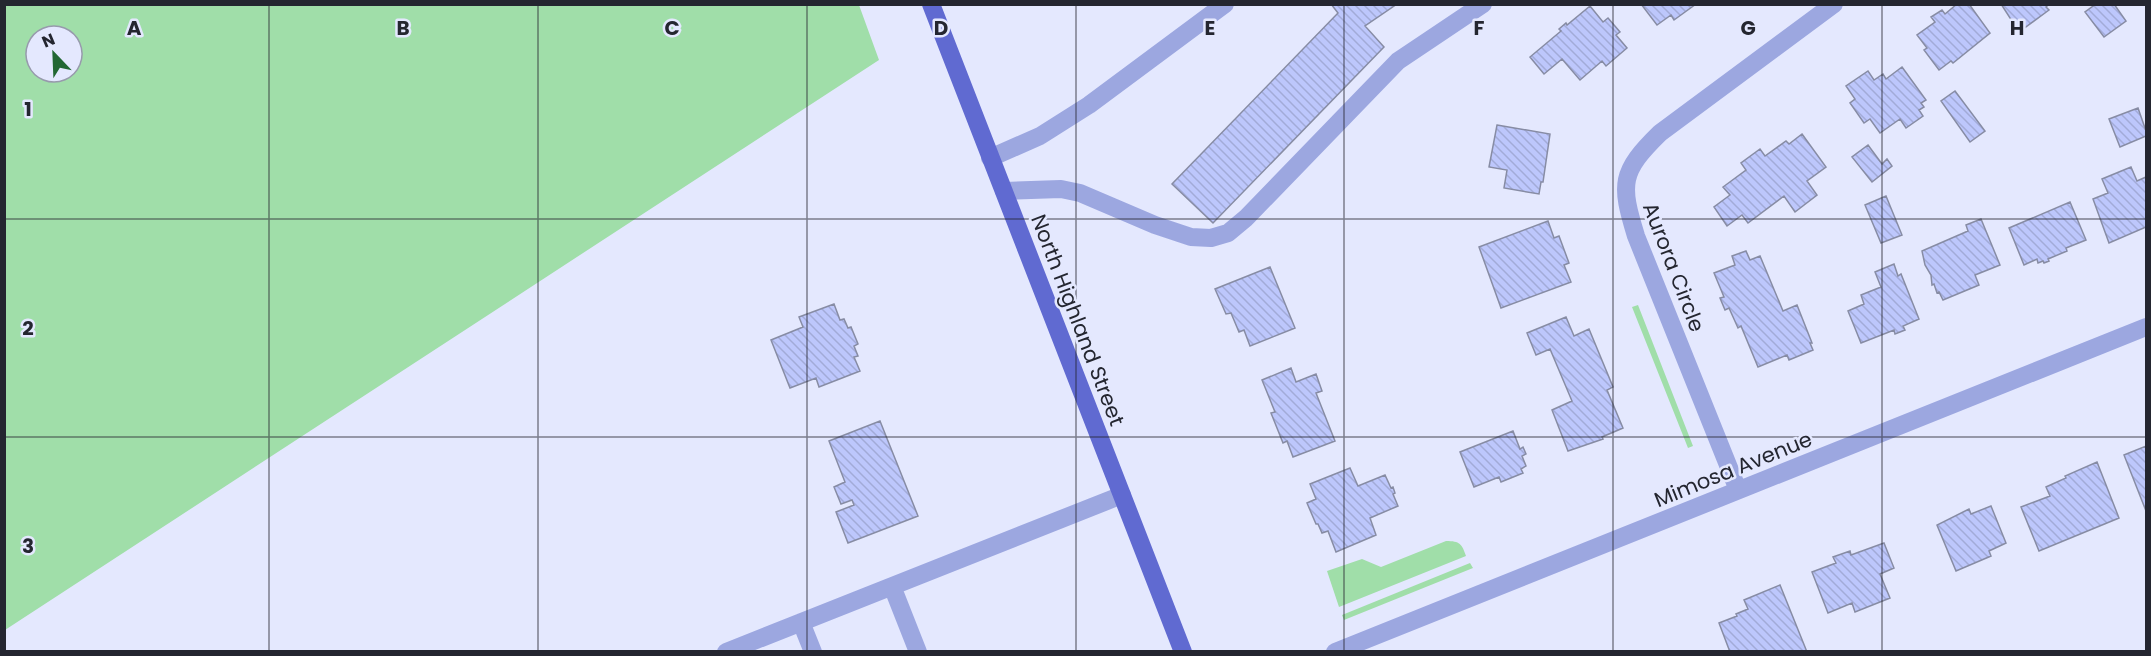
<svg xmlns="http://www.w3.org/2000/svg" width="2151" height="656" viewBox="0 0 2151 656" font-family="Poppins,sans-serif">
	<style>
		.grass { fill: #a0dea9; fill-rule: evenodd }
		.building { fill: url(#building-back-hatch); stroke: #878ca4; stroke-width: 1.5 }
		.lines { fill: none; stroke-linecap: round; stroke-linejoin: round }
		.minor { stroke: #9ca7e0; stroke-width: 18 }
		.major { stroke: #606ad1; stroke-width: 18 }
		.grid { fill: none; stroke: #242630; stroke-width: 1.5; stroke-opacity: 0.55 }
		.labels { text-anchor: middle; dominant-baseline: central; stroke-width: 5; stroke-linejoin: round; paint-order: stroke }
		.street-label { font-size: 21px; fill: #242630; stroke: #e4e8fe }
		.grid-label { font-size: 20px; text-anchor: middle; font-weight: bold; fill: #242630; stroke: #e4e8fe; stroke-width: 5; stroke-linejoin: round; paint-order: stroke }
	</style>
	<defs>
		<pattern id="building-back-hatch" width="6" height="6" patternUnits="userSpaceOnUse" patternTransform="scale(1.5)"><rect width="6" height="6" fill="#bdc7fc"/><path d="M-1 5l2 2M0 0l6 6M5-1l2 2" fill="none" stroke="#a2abd8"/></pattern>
	</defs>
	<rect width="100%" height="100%" fill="#e4e8fe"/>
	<path class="grass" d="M5,4L859,5L879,60L5,630ZM36,36H72V72H36Z
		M1638,305L1693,446L1688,448L1632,307Z
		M1446,541C1460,541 1462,544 1466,556L1339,607L1327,571L1362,559L1381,567Z
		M1470,563L1473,568L1344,620L1342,615Z"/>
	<path class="building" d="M1331,4H1397L1365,26L1384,47L1213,223L1172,184L1338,13Z
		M1641,4H1696L1674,20L1671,15L1657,25Z
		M1957,4H1969L1990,33L1953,63L1951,61L1939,70L1924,50L1927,48L1917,35L1935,22L1931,17L1942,10L1945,14Z
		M2001,4H2049L2046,7L2049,10L2019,32Z
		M2096,4H2114L2126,21L2104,37L2085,12Z
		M1590,6L1603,22L1608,18L1620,32L1616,35L1627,48L1606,66L1602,61L1580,80L1562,59L1544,74L1530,57L1561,31L1559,29L1566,23L1567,25Z
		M1902,67L1926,100L1921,103L1924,107L1919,110L1923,116L1906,128L1900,119L1880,133L1870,119L1864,123L1850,103L1855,99L1846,86L1868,71L1874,80L1883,74L1886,79Z
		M1955,91L1985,131L1970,142L1941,101Z
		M2138,108L2146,131V136L2120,147L2109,119Z
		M1497,125L1550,134L1543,182H1541L1539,194L1504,188L1507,170L1489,167Z
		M1802,134L1826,167L1807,181L1817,195L1795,212L1784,196L1748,223L1742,215L1727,226L1714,207L1730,195L1723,187L1746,170L1741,163L1760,149L1765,156L1786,141L1789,144Z
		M1868,145L1882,164L1887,159L1892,166L1872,182L1852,157Z
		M2131,167L2137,181L2146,177V227L2109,243L2093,199L2108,193L2102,179Z
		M1886,196L1902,235L1881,243L1865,205Z
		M2070,202L2086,240L2066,248L2067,251L2048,259L2049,261L2044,263L2043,261L2038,263L2037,259L2024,265L2009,228Z
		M1981,219L2000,265L1975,275L1979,285L1943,300L1939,292L1937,293L1934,284L1932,285L1931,275L1925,265L1922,251L1968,231L1966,225Z
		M1548,221L1554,238L1559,236L1569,263L1564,265L1571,282L1501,308L1479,247Z
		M1746,251L1750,260L1760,256L1783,311L1797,305L1812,343H1810L1813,350L1789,360L1787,355L1758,367L1741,326L1738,328L1729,308L1725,310L1720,298L1724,297L1714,273L1735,265L1732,256Z
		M1894,264L1898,276L1901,274L1919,319L1903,326L1905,330L1895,334L1894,330L1861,343L1848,311L1864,304L1861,295L1881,287L1875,272Z
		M1270,267L1295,328L1250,346L1244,330L1239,332L1231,313L1226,314L1215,289Z
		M834,304L840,320L844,319L848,328L851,327L858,344L854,346L858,356L854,357L860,371L819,387L816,378L790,388L771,340L803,327L799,317Z
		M1566,317L1574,336L1589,329L1613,387L1607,390L1623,428L1602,437L1603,439L1568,451L1552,410L1572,401L1550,349L1536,355L1527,333Z
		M1291,368L1296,382L1316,374L1322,391L1316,393L1335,441L1293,457L1287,441L1283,443L1271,413L1275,412L1262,380Z
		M880,421L918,516L848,543L836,512L854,505L852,500L841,504L834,487L845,482L829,441Z
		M1513,431L1520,449L1523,447L1526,454L1522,456L1526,466L1521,469L1523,473L1501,482L1499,477L1474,487L1460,452Z
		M2146,446V511L2124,455Z
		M2097,462L2119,518L2039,551L2021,507L2050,496L2046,487L2066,478L2065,476Z
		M1350,468L1358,486L1385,475L1391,488L1393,487L1395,493L1393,494L1398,506L1370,518L1376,535L1336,552L1328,531L1322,533L1318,524H1316L1307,503L1316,499L1310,484Z
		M1991,506L2006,543L1989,551L1991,556L1956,571L1937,525L1969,509L1971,514Z
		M1884,543L1894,568L1880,574L1890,598L1855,612L1852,603L1828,613L1812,572L1836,563L1833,557L1850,551L1851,555Z
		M1780,585L1807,652H1730L1719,623L1737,616L1736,614L1748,609L1744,600Z"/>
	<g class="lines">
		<path class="minor" d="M990,158L1040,136L1089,105L1225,4
			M1004,191L1061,189L1080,193L1155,225L1191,237L1211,238L1228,233L1246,218L1398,61L1483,4
			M1738,490L1636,236C1620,184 1620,172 1660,133L1834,4
			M892,586L918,652
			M801,622L813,652
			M726,652L1122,495
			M1335,652L2146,327"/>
		<path class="major" d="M931,4L1183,652"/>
	</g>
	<path class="grid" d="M269,4V652M538,4V652M807,4V652M1076,4V652M1344,4V652M1613,4V652M1882,4V652M4,219H2146M4,437H2146"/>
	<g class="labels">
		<g class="street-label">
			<text transform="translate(1674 267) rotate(69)">Aurora Circle</text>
			<text transform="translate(1078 320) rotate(69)">North Highland Street</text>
			<text transform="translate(1733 469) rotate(-22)">Mimosa Avenue</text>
		</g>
	</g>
	<g class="grid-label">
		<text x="134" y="35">A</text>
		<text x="403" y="35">B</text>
		<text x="672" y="35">C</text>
		<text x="941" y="35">D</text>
		<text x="1210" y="35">E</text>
		<text x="1479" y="35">F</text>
		<text x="1748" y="35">G</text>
		<text x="2017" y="35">H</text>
		<text x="28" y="116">1</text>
		<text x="28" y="335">2</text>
		<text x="28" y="553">3</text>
	</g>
	<rect width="2151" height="656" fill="none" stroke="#242630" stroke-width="12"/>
	<g transform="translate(54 54) rotate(337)"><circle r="28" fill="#e4e8fe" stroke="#979aac" stroke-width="1.5"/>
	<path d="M0-4.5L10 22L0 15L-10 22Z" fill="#226733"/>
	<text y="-9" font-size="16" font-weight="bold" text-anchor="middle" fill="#242630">N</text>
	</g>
</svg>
